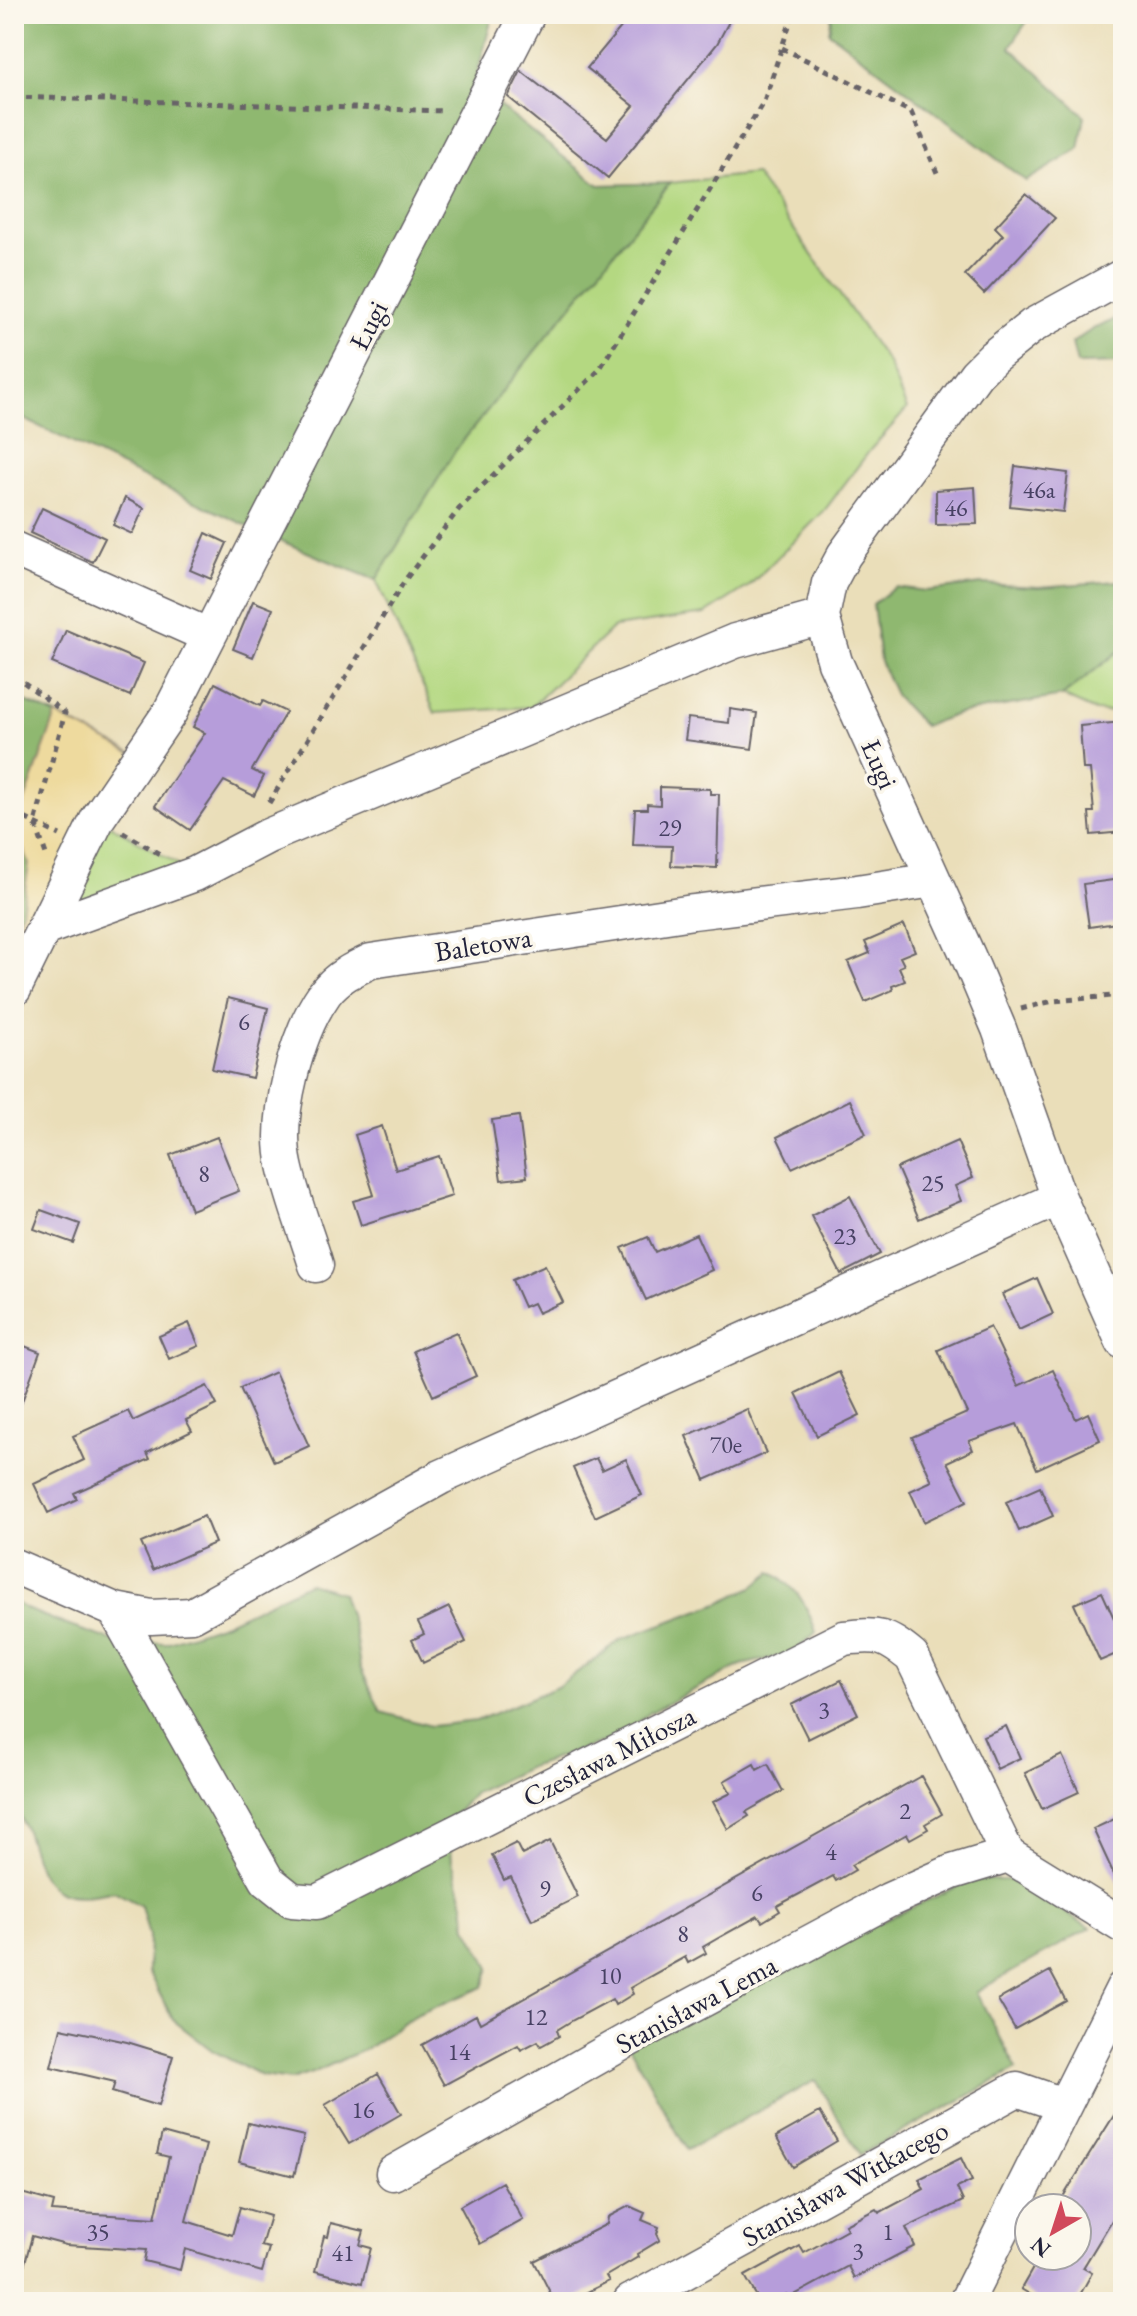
<svg xmlns="http://www.w3.org/2000/svg" width="1137" height="2316" viewBox="0 0 1137 2316" font-family="'EB Garamond',serif">
	<style>
		.green { fill: #b4d881; stroke: #6b7d5e; stroke-width: 2 }
		.forest { fill: #8fb86f; stroke: #586d55; stroke-width: 2 }
		.sand { fill: #eeda9e; stroke: #887e6c; stroke-width: 2 }
		.building { fill: #b69dda }
		.lines { fill: none; stroke-linecap: round; stroke-linejoin: round }
		.minor-casing { stroke: #686467; stroke-width: 37 }
		.path { stroke: #686467; stroke-width: 5; stroke-dasharray: 6 6; stroke-linecap: butt }
		.minor { stroke: #fff; stroke-width: 34 }
		.labels { text-anchor: middle; dominant-baseline: central; stroke-width: 7; stroke-linejoin: round; paint-order: stroke }
		.number-label { font-size: 24px; fill: #474163 }
		.street-label { font-size: 28px; fill: #22223b; stroke: #fbf7ec }
	</style>
	<rect width="100%" height="100%" fill="#fbf7ec"/>
	<filter id="ink" filterUnits="userSpaceOnUse"><feTurbulence type="fractalNoise" baseFrequency=".0125" numOctaves="2"/><feDisplacementMap in="SourceGraphic" scale="16" xChannelSelector="R" yChannelSelector="G"/><feConvolveMatrix kernelMatrix="1 2 1 2 8 2 1 2 1" color-interpolation-filters="sRGB"/></filter>
	<filter id="wash" filterUnits="userSpaceOnUse"><feTurbulence type="fractalNoise" baseFrequency=".006" numOctaves="4" result="noise"/><feDisplacementMap in="SourceGraphic" scale="32" xChannelSelector="R" yChannelSelector="G"/><feGaussianBlur stdDeviation="1.8" result="paint"/><feColorMatrix in="noise" values="0 0 0 0 0 0 0 0 0 0 0 0 0 0 0 0 0 1.4 0 .05"/><feComposite in="paint" operator="in"/></filter>
	<g filter="url(#wash)">
		<rect width="100%" height="100%" fill="#eadeb9"/>
		<path class="green" d="M755,174L888,363L907,409L871,449L824,511L749,586L705,614L614,627L531,707L435,713L376,580L457,448L670,183Z
			M1123,648V712L1095,711L1062,696Z
			M98,818L195,874L43,929Z"/>
		<path class="forest" d="M14,14H493L474,86L599,185L670,183L457,448L376,580C252,532 134,473 14,414Z
			M832,14H1032L1010,47L1085,116L1079,149L1026,181L829,32Z
			M1123,316V363L1077,364L1072,343L1093,329Z
			M1117,581L1123,582V648L1062,696L957,714L924,726L896,697L880,661L873,604L895,587L927,591L982,584L1039,587Z
			M14,697L56,715L15,827L29,864L22,912L14,928Z
			M771,1572C798,1588 806,1603 816,1632L794,1653L741,1665L651,1712L618,1737L527,1768L474,1793L449,1821L452,1861L464,1903L467,1927L490,1968L483,1987L418,2014L367,2048L315,2072L291,2080L262,2076L213,2051L173,2020L148,1971L149,1936L141,1906L114,1891C26,1913 45,1858 14,1804V1601L26,1609L72,1627L115,1641L166,1643L225,1623L309,1583L342,1593L355,1634L360,1667L381,1712L431,1726L476,1721L557,1687L622,1639L719,1603L753,1587Z
			M971,1880H1013L1090,1928L976,1992L1017,2069L860,2155L816,2080L687,2150L626,2041Z"/>
		<path class="sand" d="M56,715L139,757L14,989V928L22,912L29,864L15,828Z"/>
		<g id="blocks">
			<path class="building" d="M632,14H733L717,44L608,178L508,97L521,71L607,138L634,106L587,68Z
				M1026,194L1055,218L984,294L965,275L1003,235L995,227Z
				M1015,466L1068,473L1063,512L1010,506Z
				M975,487L977,524L936,525V490Z
				M125,498L144,508L132,534L113,525Z
				M42,508L105,538L93,562L30,533Z
				M206,533L227,543L211,579L190,570Z
				M253,601L273,609L253,657L233,649Z
				M66,630L144,663L130,696L52,663Z
				M215,683L260,706L263,701L286,712L252,770L264,776L254,796L224,781L190,830L155,806L205,733L193,727Z
				M730,709L757,713L752,749L685,740L688,718L729,723Z
				M1123,722V832L1091,835L1089,812H1094L1090,769H1083L1080,726Z
				M660,787L710,789V794H719L717,868L671,866L672,846L633,845L635,809H647V804L660,805Z
				M1121,879L1123,922L1089,927L1083,884Z
				M904,925L915,951L900,957L904,965L899,967L905,981L892,986L893,990L865,1002L848,962L870,953L865,942Z
				M228,998L268,1008L252,1078L212,1069Z
				M850,1100L866,1134L792,1168L777,1137Z
				M519,1116L527,1177L501,1180L492,1120Z
				M382,1126L396,1170L439,1156L452,1196L361,1225L353,1201L374,1195L355,1135Z
				M217,1137L239,1191L191,1210L170,1155Z
				M957,1141L973,1178L955,1186L961,1201L919,1219L897,1168Z
				M850,1196L880,1254L841,1274L811,1216Z
				M41,1210L80,1224L73,1243L34,1229Z
				M696,1234L712,1270L646,1300L622,1248L648,1237L655,1252Z
				M545,1265L563,1302L538,1313L533,1303L524,1307L512,1280Z
				M1037,1278L1053,1314L1019,1330L1002,1294Z
				M189,1323L199,1346L169,1359L159,1336Z
				M990,1327L1018,1386L1053,1370L1076,1419L1088,1413L1100,1440L1037,1469L1017,1424L969,1441L973,1450L947,1462L967,1501L924,1522L910,1491L932,1481L912,1437L967,1413L938,1350Z
				M456,1332L476,1376L433,1396L413,1351Z
				M14,1342L40,1352L17,1415H14Z
				M275,1372L309,1446L274,1462L240,1388Z
				M839,1372L860,1415L817,1436L796,1393Z
				M207,1386L217,1405L186,1420L192,1431L147,1453L150,1459L74,1493L77,1499L48,1513L34,1484L84,1460L73,1436L128,1411L133,1421Z
				M747,1409L766,1453L705,1480L686,1436Z
				M596,1458L602,1470L626,1459L642,1495L595,1517L573,1468Z
				M1040,1487L1053,1516L1019,1531L1006,1502Z
				M204,1516L215,1543L153,1570L141,1543Z
				M1102,1592L1123,1638V1651L1100,1661L1074,1604Z
				M449,1607L466,1642L423,1663L412,1640L424,1634L418,1622Z
				M841,1680L858,1714L808,1739L791,1705Z
				M1006,1726L1020,1758L997,1769L983,1736Z
				M1062,1755L1079,1792L1042,1809L1025,1773Z
				M754,1764L757,1770L768,1764L783,1791L746,1812L749,1816L728,1829L713,1802L731,1793L724,1781Z
				M921,1776L942,1814L925,1824L928,1829L910,1839L907,1834L851,1865L855,1870L836,1881L833,1876L777,1906L780,1911L762,1922L758,1916L720,1937L703,1947L706,1953L688,1963L685,1957L647,1978L630,1988L633,1994L615,2005L612,1999L573,2020L557,2030L559,2036L541,2046L538,2041L521,2050L518,2045L444,2085L422,2045L476,2015L480,2023Z
				M1123,1815V1894L1093,1829Z
				M550,1841L578,1897L532,1920L511,1877L504,1880L492,1855L516,1843L522,1855Z
				M1050,1971L1066,2001L1015,2029L998,2000Z
				M61,2028L127,2042L173,2056L158,2106L112,2092L115,2082L51,2067Z
				M378,2074L401,2114L349,2144L325,2105Z
				M1123,2101V2202L1083,2268L1092,2273L1076,2302H1043L1021,2289L1040,2256H1077V2208H1056Z
				M820,2112L837,2141L793,2167L776,2137Z
				M248,2123L304,2136L294,2176L239,2162Z
				M162,2133L206,2145L186,2221L232,2235L240,2207L270,2216L261,2246L269,2248L262,2272L185,2249L180,2270L144,2261L146,2250L66,2245L32,2236L21,2278L14,2277V2191L54,2202L52,2211L155,2218L169,2157L157,2154Z
				M961,2158L972,2181L957,2188L963,2201L906,2228L915,2246L854,2278L848,2266L789,2298L787,2295L773,2302H760L745,2276L800,2246L804,2253L847,2229L845,2225L876,2209L879,2213L924,2189L919,2179Z
				M502,2182L523,2220L480,2244L460,2206Z
				M629,2206L645,2213L642,2220L659,2227L657,2234L660,2240L637,2254L638,2257L606,2276L609,2281L568,2302H555L534,2261L607,2224L608,2217Z
				M331,2223L364,2231L360,2245L371,2248L362,2283L315,2271L324,2236L328,2237Z"/>
		</g>
	</g>
	<g filter="url(#ink)">
		<use href="#blocks" fill-opacity="0" stroke="#686467" stroke-width="2"/>
		<g class="lines">
			<defs>
				<path id="minor" d="M1123,276L1032,326L993,357L976,374L844,555L829,583L822,617L835,662L969,958L999,1029L1059,1198L1123,1342
					M14,549L209,636
					M43,929L195,874L268,836L735,641L822,617
					M14,989L98,818L170,712L528,14
					M316,1265C306,1232 292,1198 285,1165C274,1117 297,1032 325,993C337,977 354,969 371,961L693,912L857,892L933,880
					M14,1566L115,1610L151,1617L192,1615L441,1477L1059,1198
					M115,1610L267,1880L292,1900L317,1902L844,1638C879,1634 885,1635 912,1657L1008,1855L1123,1926
					M393,2173L626,2041L889,1900L952,1872L1008,1855
					M630,2302L1017,2089L1063,2105
					M966,2302L1123,1988"/>
			</defs>
			<use href="#minor" class="minor-casing"/>
			<path class="path" d="M782,48L911,112L938,175
				M14,97L445,111
				M14,675L65,713L35,823L47,857
				M269,803L405,580L459,509L599,370L764,101L793,14
				M14,813L60,835
				M123,832L163,856
				M1021,1009L1053,1001L1123,995"/>
			<use href="#minor" class="minor"/>
		</g>
	</g>
	<g class="labels">
		<g class="number-label">
			<text x="1039" y="489">46a</text>
			<text x="956" y="507">46</text>
			<text x="670" y="827">29</text>
			<text x="244" y="1021">6</text>
			<text x="204" y="1173">8</text>
			<text x="933" y="1182">25</text>
			<text x="845" y="1235">23</text>
			<text x="726" y="1444">70e</text>
			<text x="824" y="1709">3</text>
			<text x="905" y="1810">2</text>
			<text x="831" y="1851">4</text>
			<text x="545" y="1888">9</text>
			<text x="757" y="1892">6</text>
			<text x="683" y="1933">8</text>
			<text x="610" y="1975">10</text>
			<text x="536" y="2016">12</text>
			<text x="459" y="2051">14</text>
			<text x="363" y="2109">16</text>
			<text x="98" y="2231">35</text>
			<text x="888" y="2231">1</text>
			<text x="858" y="2250">3</text>
			<text x="343" y="2252">41</text>
		</g>
		<g class="street-label">
			<text transform="translate(368 325) rotate(-63)">Ługi</text>
			<text transform="translate(880 764) rotate(66)">Ługi</text>
			<text transform="translate(483 944) rotate(-9)">Baletowa</text>
			<text transform="translate(609 1756) rotate(-27)">Czesława Miłosza</text>
			<text transform="translate(696 2004) rotate(-28)">Stanisława Lema</text>
			<text transform="translate(845 2183) rotate(-29)">Stanisława Witkacego</text>
		</g>
	</g>
	<rect width="1137" height="2316" fill="none" stroke="#fbf7ec" stroke-width="48"/>
	<g transform="translate(1053 2232) rotate(219)"><circle r="38" fill="#fbf7ec" stroke="#a4a2a5" stroke-width="2"/>
	<path d="M0-6L14 30L0 20L-14 30Z" fill="#d1495b"/>
	<text y="-12" font-size="22" font-weight="bold" text-anchor="middle" fill="#22223b">N</text>
	</g>
</svg>
